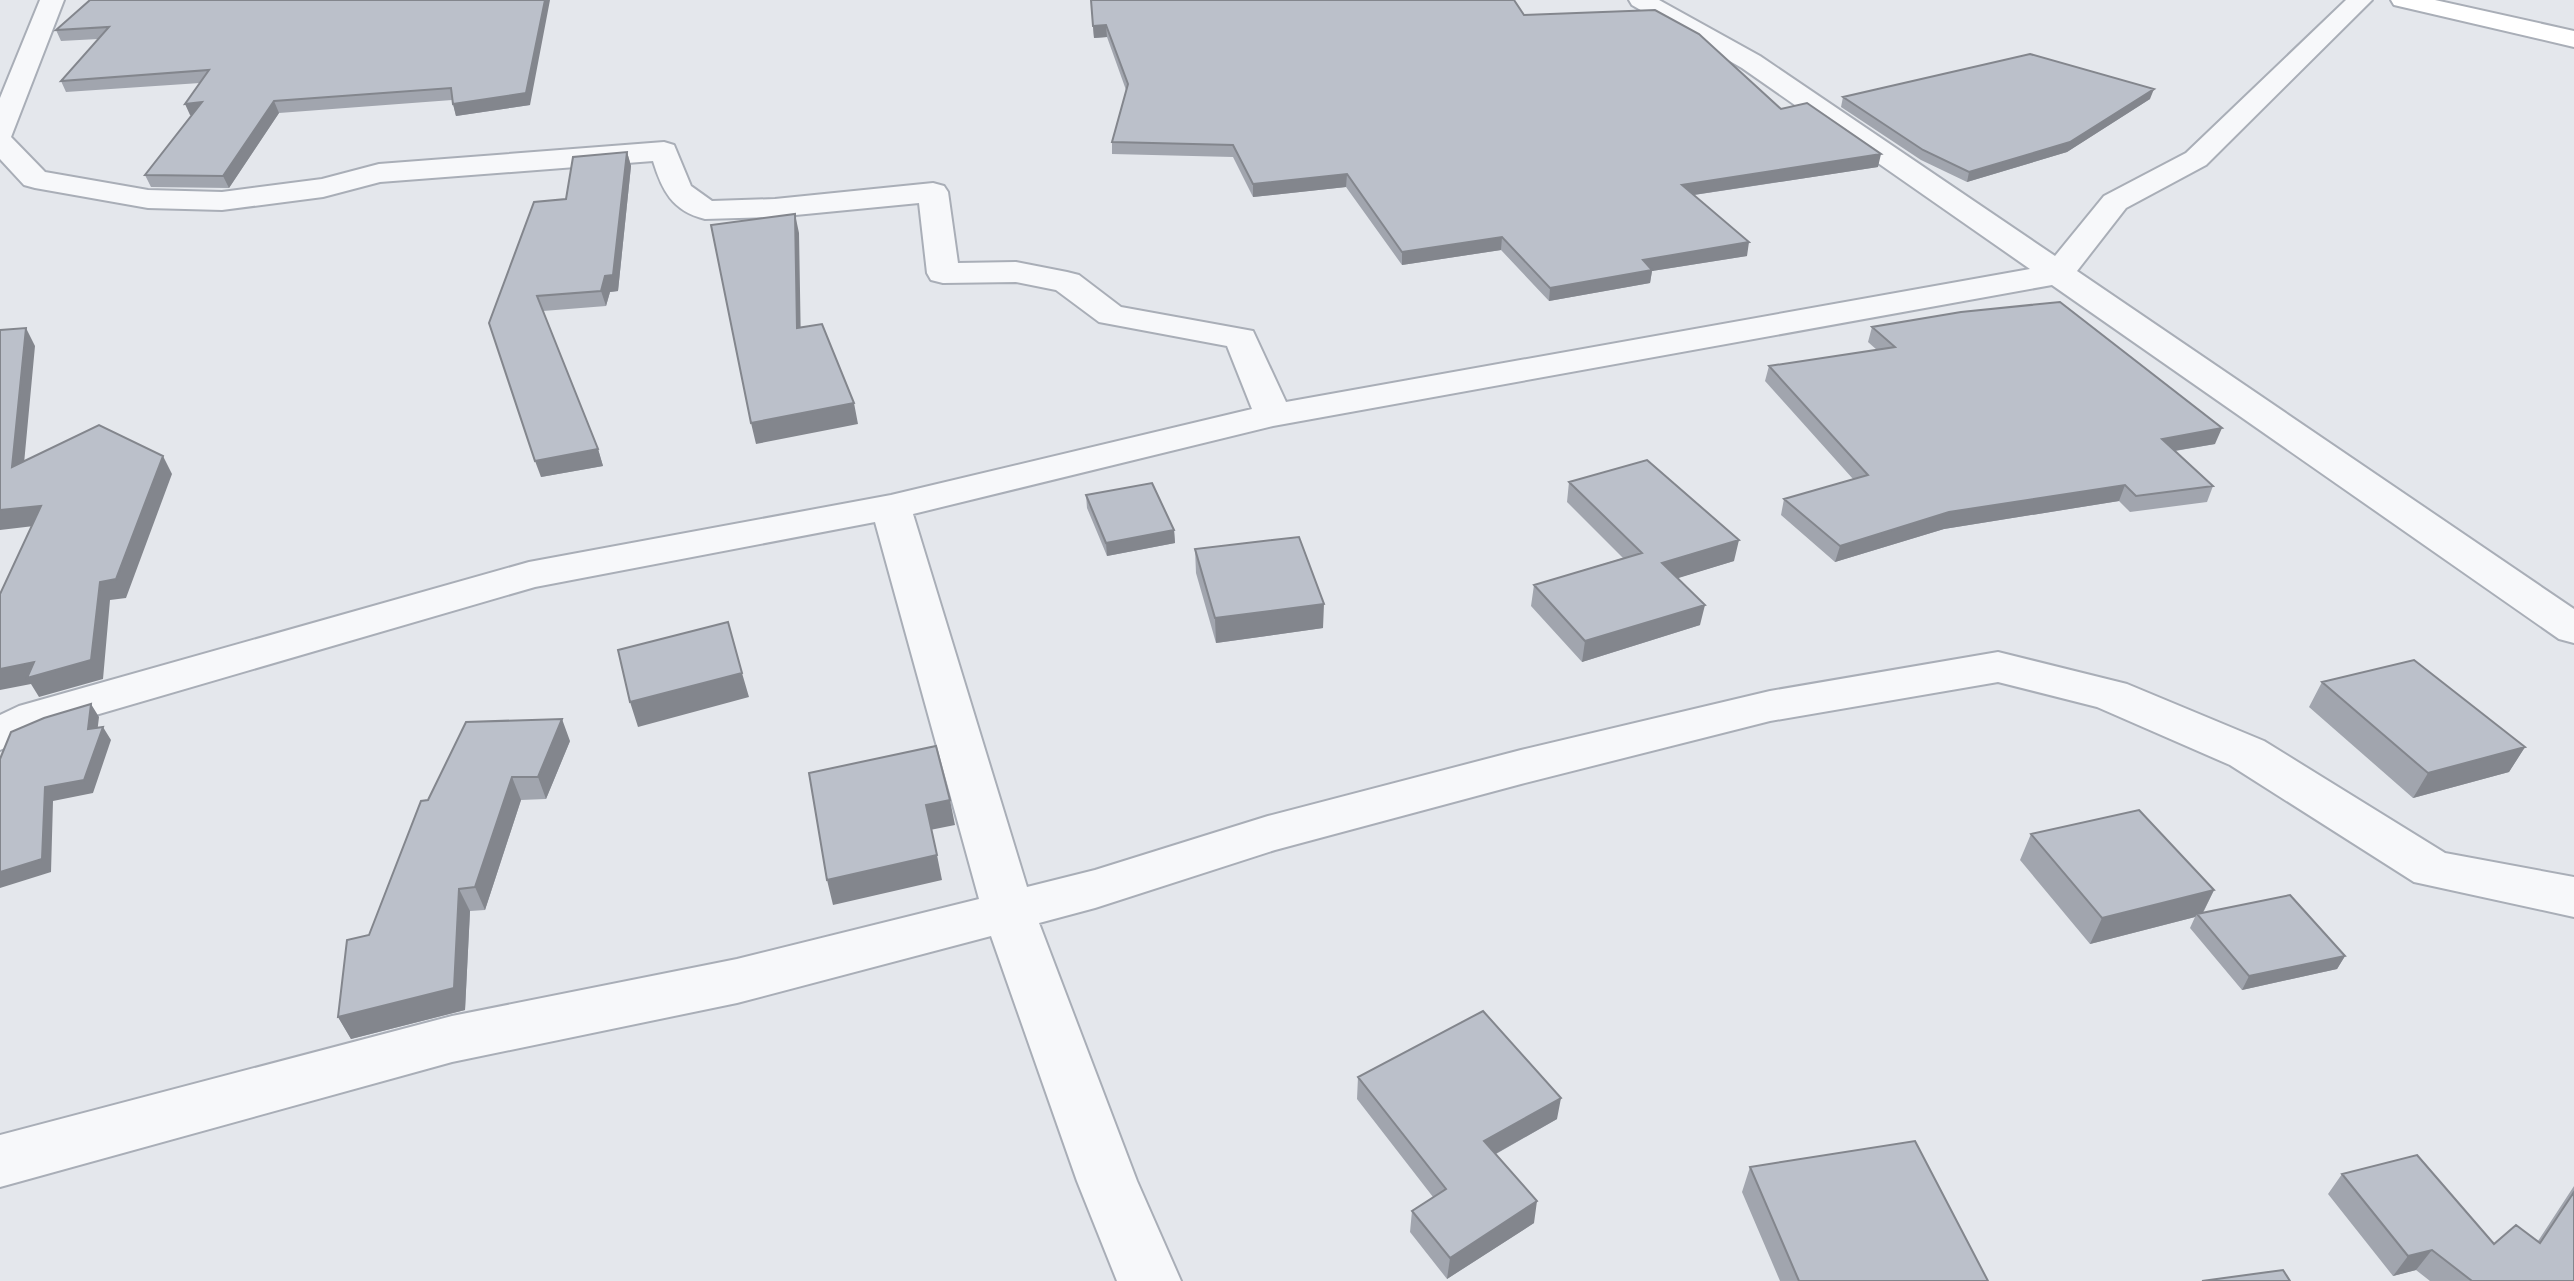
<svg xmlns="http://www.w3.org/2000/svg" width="2574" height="1281" viewBox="0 0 2574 1281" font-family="'Fira Sans',sans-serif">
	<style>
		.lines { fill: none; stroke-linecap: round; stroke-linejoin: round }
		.street-casing { stroke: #a9aeb7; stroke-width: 4 }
		.secondary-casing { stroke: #a9aeb7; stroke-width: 4 }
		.street { fill: #f7f8fa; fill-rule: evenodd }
		.secondary { fill: #fff; fill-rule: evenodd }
		.wall { fill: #a1a5ae }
		.shaded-wall { fill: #83868d }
		.building { fill: #bbc0ca; stroke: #83868d; stroke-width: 2 }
	</style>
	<rect width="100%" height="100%" fill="#e4e7ec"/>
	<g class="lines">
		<defs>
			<path id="street" d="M40,0H64L11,137L45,172L148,190L222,192L322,179L379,164L664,142L674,145L691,186L712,201L775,199L933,183L944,186L948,192L958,263L1016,262L1067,272L1079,275L1121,307L1253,331L1286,402L2030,269L1742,68L1632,5L1629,0H1659L1760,56L2055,256L2104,196L2186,153L2346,0H2372L2206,165L2126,208L2077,271L2574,609V643L2559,639L2052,285L1273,426L913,514L1027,887L1095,870L1268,816L1521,750L1770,691L1998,652L2127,684L2264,741L2445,853L2574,877V917L2414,882L2230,765L2097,707L1998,682L1770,721L1521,784L1275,850L1095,908L1039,923L1137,1181L1181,1281H1117L1077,1181L991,936L737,1003L452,1062L0,1187V1135L452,1016L737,959L979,899L875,522L535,587L51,728L0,750V715L19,706L529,562L891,495L1252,409L1227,346L1099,322L1056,290L1016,282L943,283L931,280L927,273L919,203L775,217L705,219C672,211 662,190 653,161L380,182L323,197L222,210L148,208L35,188L24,185L0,159V98Z"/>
			<path id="secondary" d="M2391,0H2435L2574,31V47L2394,5Z"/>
		</defs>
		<use href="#street" class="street-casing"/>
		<use href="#secondary" class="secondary-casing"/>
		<use href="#street" class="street"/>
		<use href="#secondary" class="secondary"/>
	</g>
	<path class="wall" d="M90,0L530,105L456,116L452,100L279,113L229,188L151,187L145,175L192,115H190L200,83L66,92L61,81L98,39L61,41L56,30Z
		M1091,0L1524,15L1781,109L1878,167L1694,195L1747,256L1652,271L1650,283L1549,301L1501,250L1402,265L1346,187L1253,197L1233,157L1112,154V142L1126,90L1107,37L1094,38Z
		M1843,97L2150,99L2067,152L1967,182L1921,160L1841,107Z
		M627,152L631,166L618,291L610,292L606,306L543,311L598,449L603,466L541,477L534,202L566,199Z
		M1872,327L2215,444L2175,451L2213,486L2207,502L2130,512L2119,501L1944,529L1835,562L1781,515L1784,499L1853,479L1765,381L1769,366L1877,350L1868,342Z
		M1569,482L1734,561L1677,578L1700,625L1582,662L1531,606L1534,585L1623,558L1567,502Z
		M1086,495L1174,530L1175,543L1107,556L1087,508Z
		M1195,549L1323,628L1216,643L1196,573Z
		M2322,682L2525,747L2509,772L2413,798L2309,707Z
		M570,741L546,799L521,800L485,910L470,911L465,1010L351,1039L338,1017L369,935L428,800Z
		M2031,834L2214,890L2203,913L2345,956L2337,969L2242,990L2190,928L2195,917L2090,944L2020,860Z
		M1358,1077L1557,1119L1496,1154L1534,1223L1447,1279L1410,1232L1412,1211L1433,1197L1357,1099Z
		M1750,1167L1988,1281H1780L1742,1192Z
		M2342,1174L2494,1244L2538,1241L2574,1186V1281H2430L2416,1270L2393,1276L2328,1194Z"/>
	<path class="shaded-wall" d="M545,0H550L530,105L456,116L453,104Z
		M1106,25L1107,37L1094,38L1093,26Z
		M2154,89L2150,99L2067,152L1967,182L1969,172Z
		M274,101L279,113L229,188L223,176Z
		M202,102L207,114L190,115L185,104Z
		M627,152L631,166L618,291L610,292L606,306L601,291Z
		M1881,154L1878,167L1680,197L1682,185Z
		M1347,174L1346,187L1253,197V184Z
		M795,214L799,233L801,348L797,328Z
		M1502,237L1501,250L1402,265V252Z
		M1749,242L1747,256L1652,271L1650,283L1549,301L1550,288L1643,260Z
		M26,328L35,346L22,485L12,467Z
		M854,403L858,424L756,444L751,423Z
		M2222,428L2215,444L2155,454L2162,439Z
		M598,449L603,466L541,477L535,461Z
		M163,456L172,474L126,598L110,600L103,679L39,697L31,684L0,690V669L34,662L100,582Z
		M2125,485L2119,501L1944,529L1835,562L1840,546L1949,512Z
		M41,506L51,524L0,530V510Z
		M1174,530L1175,543L1107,556L1106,543Z
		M1739,540L1734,561L1659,584L1662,563Z
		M1324,604L1323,628L1216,643L1215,618Z
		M1705,605L1700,625L1582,662L1585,641Z
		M742,673L749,697L638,727L630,702Z
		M91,704L99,717L96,742L88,729Z
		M562,719L570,741L546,799L538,777Z
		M103,727L111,740L93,793L53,801L51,872L0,888V872L45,787Z
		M2525,747L2509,772L2413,798L2428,773Z
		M512,777L521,800L485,910L475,887Z
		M950,800L955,825L930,830L926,805Z
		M937,855L942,880L833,905L827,880Z
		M459,889L470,911L465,1010L351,1039L338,1017Z
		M2214,890L2201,916L2197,914L2195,917L2090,944L2102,918Z
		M2345,956L2337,969L2242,990L2249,976Z
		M1561,1098L1557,1119L1481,1162L1484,1141Z
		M1537,1201L1534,1223L1447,1279L1450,1258Z
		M2432,1250L2416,1270L2393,1276L2408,1256Z"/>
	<path class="building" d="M90,0H545L526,93L453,104L451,88L274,101L223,176L145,175L202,102L185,104L209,70L61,81L109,27L56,30Z
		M1091,0H1514L1524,15L1655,10L1699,34L1781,109L1807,103L1881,154L1682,185L1749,242L1643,260L1652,270L1550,288L1502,237L1402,252L1347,174L1253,184L1233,145L1112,142L1128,84L1106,25L1093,26Z
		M2030,54L2154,89L2070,142L1969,172L1923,150L1843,97Z
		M627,152L613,275L605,276L601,291L537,296L598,449L535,461L489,323L534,202L566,199L573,157Z
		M795,214L797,328L822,324L854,403L751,423L711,225Z
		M2060,302L2222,428L2162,439L2213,486L2136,496L2125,485L1949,512L1840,546L1784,499L1868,475L1769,366L1895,347L1872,327L1961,312Z
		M26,328L12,467L99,425L163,456L116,579L100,582L91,660L27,678L34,662L0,669V594L41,506L0,510V330Z
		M1647,460L1739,540L1662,563L1705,605L1585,641L1534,585L1642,553L1569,482Z
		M1152,483L1174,530L1106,543L1086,495Z
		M1299,537L1324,604L1215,618L1195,549Z
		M728,622L742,673L630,702L618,650Z
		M2414,660L2525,747L2428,773L2322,682Z
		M91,704L88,729L103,727L84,780L45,787L42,859L0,872V759L11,732L44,718Z
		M562,719L538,777H512L475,887L459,889L454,988L338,1017L347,940L369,935L421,801L428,800L466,722Z
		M936,746L950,800L926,805L937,855L827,880L809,773Z
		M2139,810L2214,890L2102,918L2031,834Z
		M2290,895L2345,956L2249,976L2197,914Z
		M1483,1011L1561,1098L1484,1141L1537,1201L1450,1258L1412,1211L1446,1189L1358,1077Z
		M1915,1141L1988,1281H1799L1750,1167Z
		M2417,1155L2494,1244L2516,1225L2540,1243L2574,1192V1281H2472L2432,1250L2408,1256L2342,1174Z
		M2283,1270L2290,1281H2202Z"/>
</svg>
